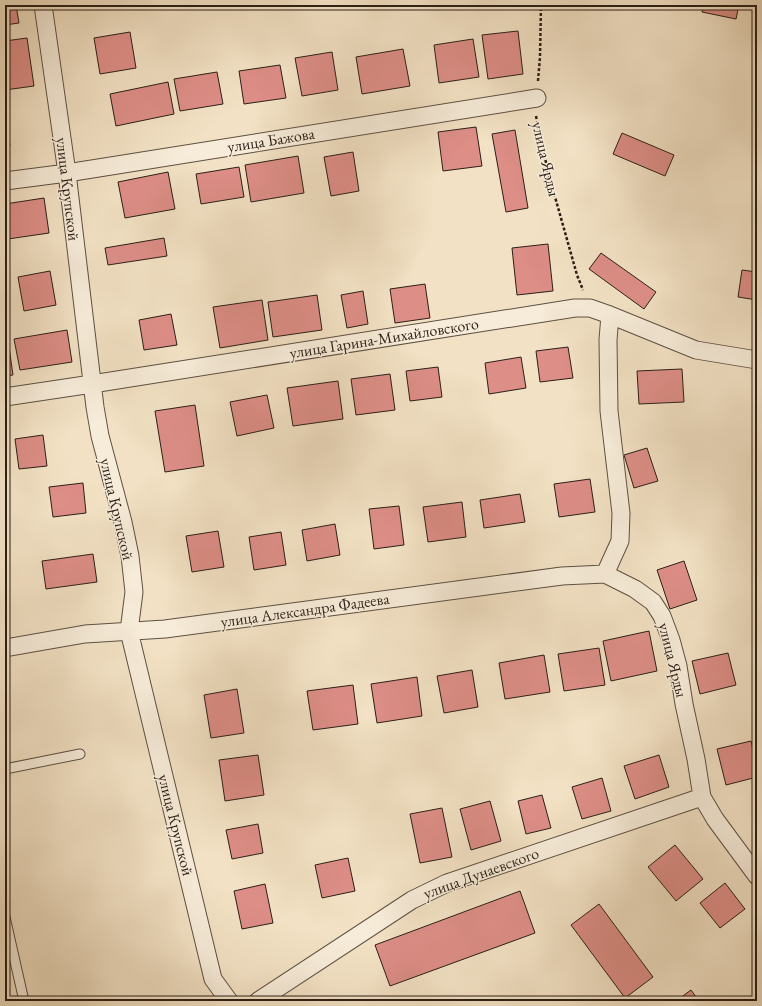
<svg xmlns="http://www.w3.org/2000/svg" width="762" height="1006" viewBox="0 0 762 1006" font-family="'EB Garamond',serif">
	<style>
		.building { fill: #dd8e87; stroke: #2b1f16 }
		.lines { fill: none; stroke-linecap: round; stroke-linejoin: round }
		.lane-casing { stroke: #5d5042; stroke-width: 11 }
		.street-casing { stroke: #5d5042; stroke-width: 19 }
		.path { stroke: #2b1f16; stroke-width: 2.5; stroke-dasharray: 3 2; stroke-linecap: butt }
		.lane { stroke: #f7ecd9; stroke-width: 9 }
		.street { stroke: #f7ecd9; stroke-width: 17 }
		.labels { text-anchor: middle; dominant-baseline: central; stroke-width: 3; stroke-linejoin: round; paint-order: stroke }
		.street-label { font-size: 16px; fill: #2b1f16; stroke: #f7ecd9 }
	</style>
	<rect width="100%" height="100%" fill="#f2e1c4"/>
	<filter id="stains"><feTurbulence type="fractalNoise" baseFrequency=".005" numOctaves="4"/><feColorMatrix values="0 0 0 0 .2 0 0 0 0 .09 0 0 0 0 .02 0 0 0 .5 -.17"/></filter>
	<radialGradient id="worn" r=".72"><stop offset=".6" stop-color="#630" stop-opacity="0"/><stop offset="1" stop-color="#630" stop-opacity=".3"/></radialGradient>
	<path class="building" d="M5,5H16L19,23L5,25Z
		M703,5H739L736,19L702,12Z
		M518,31L523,74L488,79L482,35Z
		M130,32L136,68L100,74L94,38Z
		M27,38L34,86L5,90V41Z
		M473,39L479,77L439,83L434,45Z
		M403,49L410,86L362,94L356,57Z
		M332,52L338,90L302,96L295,58Z
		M280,65L286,98L244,104L239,71Z
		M217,72L223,104L180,111L174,79Z
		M168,82L174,114L116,126L110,94Z
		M5,114L10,146L5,147Z
		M476,127L482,166L443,171L438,132Z
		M515,130L528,208L506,212L492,134Z
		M622,133L674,155L665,176L613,154Z
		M353,152L359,191L331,196L324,157Z
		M298,156L304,193L251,202L245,165Z
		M239,167L244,197L201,204L196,174Z
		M168,172L175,209L125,218L118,182Z
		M44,198L49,233L8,239L5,215V204Z
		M164,238L167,256L108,265L105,248Z
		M548,244L553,291L517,295L512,248Z
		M601,253L656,292L644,309L589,269Z
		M742,270L757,272V300L738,297Z
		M50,271L56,305L24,311L18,277Z
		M425,284L430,318L395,323L390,289Z
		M363,291L368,324L347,328L341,295Z
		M317,295L322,330L273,337L268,302Z
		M262,300L268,340L220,348L213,307Z
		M171,314L177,345L144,350L139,320Z
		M5,319L13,375L5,376Z
		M67,330L72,362L20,370L14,339Z
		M568,347L573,378L540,382L536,351Z
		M521,357L526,388L489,394L485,363Z
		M438,367L442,397L410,401L406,371Z
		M682,369L684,402L639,404L637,371Z
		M390,374L395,410L356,415L351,379Z
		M338,381L343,419L293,426L287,388Z
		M267,395L274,428L237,436L230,402Z
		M195,405L204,466L165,472L155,411Z
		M43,435L47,466L19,469L15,439Z
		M647,448L658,481L634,488L624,455Z
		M590,479L595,512L559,517L554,484Z
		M83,483L86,513L53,517L49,487Z
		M520,494L525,522L484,528L480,500Z
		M462,502L466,537L428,542L423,507Z
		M399,506L404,545L374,549L369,509Z
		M335,524L340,555L307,561L302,530Z
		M218,531L224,567L192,572L186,536Z
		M281,532L286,565L254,570L249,537Z
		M93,554L97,582L46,589L42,561Z
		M684,561L697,600L670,609L657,570Z
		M649,631L657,671L611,681L603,641Z
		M599,648L605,685L564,691L558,654Z
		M728,653L736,685L700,694L692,661Z
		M544,655L550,692L505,699L499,663Z
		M472,670L478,707L444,713L437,676Z
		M417,677L422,716L377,723L371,684Z
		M353,685L358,724L313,730L307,691Z
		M237,689L244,733L211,738L204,695Z
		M751,741L757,767V777L726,785L717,749Z
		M258,755L264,795L225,801L219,760Z
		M659,755L669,787L635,799L624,766Z
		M602,778L611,811L582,819L572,787Z
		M542,795L551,828L526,834L518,801Z
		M490,801L501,841L471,850L460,809Z
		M442,808L452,857L420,863L410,814Z
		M258,824L263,853L232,859L226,830Z
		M675,845L703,879L676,901L648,867Z
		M348,858L355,891L322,898L315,865Z
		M725,883L745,909L720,928L700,903Z
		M265,884L273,923L242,929L234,891Z
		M520,891L535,933L390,986L375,945Z
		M599,904L653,977L625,998L571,925Z
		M757,910V921L752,915Z
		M691,990L699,1001H676Z"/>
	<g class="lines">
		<defs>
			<path id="lane" d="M5,769L80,754
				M5,917L24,1001"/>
			<path id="street" d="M43,5L67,173L95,407L100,436L123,522L130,556L134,592L129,631L213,979L229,1001
				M5,181L67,173L537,98
				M5,397L92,384L575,308H590L610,315L696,350L757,360
				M605,574L620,541L621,513L609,411L608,340L610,315
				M5,648L85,634L165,629L562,576L605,574L635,589L653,602L662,616L671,640L678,666L684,704L696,759L702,797L715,819L757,876
				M258,1001L412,900L447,883L702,797"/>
		</defs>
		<use href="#lane" class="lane-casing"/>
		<use href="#street" class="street-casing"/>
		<path class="path" d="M538,81L540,57L541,5
			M536,116L548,172L577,275L583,290"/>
		<use href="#lane" class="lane"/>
		<use href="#street" class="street"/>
	</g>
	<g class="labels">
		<g class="street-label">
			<text transform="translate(271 140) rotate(-9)">улица Бажова</text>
			<text transform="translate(546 159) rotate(77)">улица Ярды</text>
			<text transform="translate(68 189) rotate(83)">улица Крупской</text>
			<text transform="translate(384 338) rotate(-9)">улица Гарина-Михайловского</text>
			<text transform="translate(117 509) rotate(77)">улица Крупской</text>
			<text transform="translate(305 610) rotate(-8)">улица Александра Фадеева</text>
			<text transform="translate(673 660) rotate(76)">улица Ярды</text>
			<text transform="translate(176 825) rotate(76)">улица Крупской</text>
			<text transform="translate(481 873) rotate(-20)">улица Дунаевского</text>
		</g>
	</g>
	<rect width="762" height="1006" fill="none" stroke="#f2e1c4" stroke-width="20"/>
	<rect x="6" y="6" width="750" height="994" fill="none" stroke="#2b1f16" stroke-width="2"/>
	<rect x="10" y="10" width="742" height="986" fill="none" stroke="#2b1f16"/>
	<rect width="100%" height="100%" filter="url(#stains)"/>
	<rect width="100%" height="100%" fill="url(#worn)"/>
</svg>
